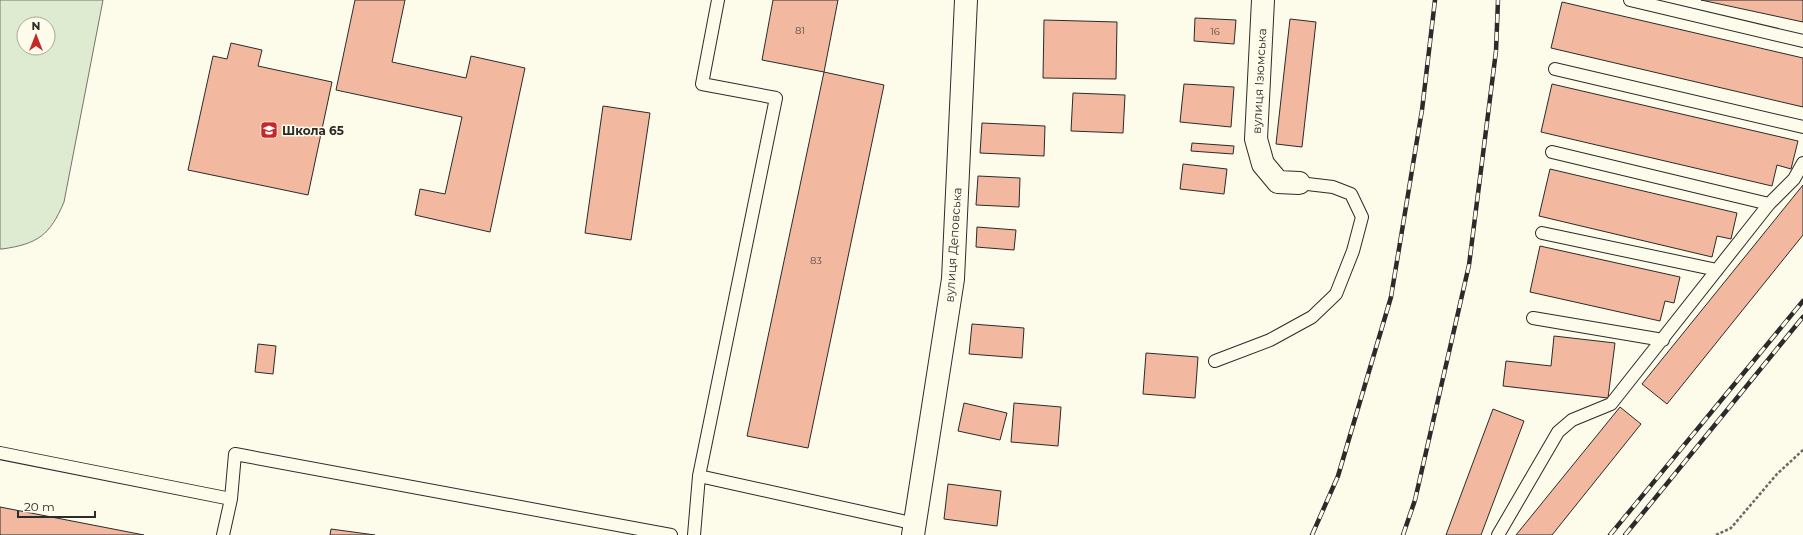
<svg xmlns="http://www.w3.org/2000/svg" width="1803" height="535" viewBox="0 0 1803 535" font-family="Montserrat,sans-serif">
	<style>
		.green { fill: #deebd1; stroke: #74746e; fill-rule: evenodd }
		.building { fill: #f2b8a0; stroke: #2b2b2b }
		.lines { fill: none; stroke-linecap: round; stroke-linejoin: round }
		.lane-casing { stroke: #2b2b2b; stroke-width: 14 }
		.street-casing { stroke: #2b2b2b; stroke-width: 24 }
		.path { stroke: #6a6964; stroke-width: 2.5; stroke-dasharray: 3 2; stroke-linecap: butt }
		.lane { stroke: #fdfbea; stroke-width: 12 }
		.street { stroke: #fdfbea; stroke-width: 22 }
		.rail-casing { stroke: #2b2b2b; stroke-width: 4.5 }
		.rail { stroke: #fdfbea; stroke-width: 3; stroke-dasharray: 9; stroke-linecap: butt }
		.labels { text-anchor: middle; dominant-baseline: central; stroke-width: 3; stroke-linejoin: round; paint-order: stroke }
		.number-label { font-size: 10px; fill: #5d4e48 }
		.street-label { font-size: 12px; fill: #2b2b2b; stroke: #fdfbea }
		.poi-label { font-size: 12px; font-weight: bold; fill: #2b2b2b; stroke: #fdfbea; text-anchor: start }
	</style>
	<rect width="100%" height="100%" fill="#fdfbea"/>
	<path class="green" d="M0,0H103L64,202C50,235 38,244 2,249H0ZM24,24H48V48H24Z"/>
	<path class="building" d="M355,0H405L392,62L466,78L471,56L525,68L490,232L415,215L420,189L445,194L462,117L336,90Z
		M773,0H838L824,72L762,60Z
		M1701,0H1803V22Z
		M1562,2L1803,58V107L1551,48Z
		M1195,18L1236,20L1234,44L1194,41Z
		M1290,19L1316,22L1302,147L1276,144Z
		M1044,20L1117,22L1116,79L1043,78Z
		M231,43L262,50L258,66L332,82L308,195L188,170L213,56L227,59Z
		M824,72L884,85L808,448L747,436Z
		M1184,84L1234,87L1231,127L1180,122Z
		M1552,84L1798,141L1791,169L1777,165L1772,186L1541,132Z
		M1073,93L1125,95L1123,133L1071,131Z
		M603,106L650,113L631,240L585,233Z
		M982,123L1045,126L1044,156L980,153Z
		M1192,143L1234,146L1233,154L1191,151Z
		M1183,164L1227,169L1224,194L1180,189Z
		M1550,169L1737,213L1731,239L1717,236L1712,257L1539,216Z
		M978,176L1020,178L1019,207L976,205Z
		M1803,185V235L1667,404L1642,384Z
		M977,227L1016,230L1014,250L976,247Z
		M1540,246L1680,277L1674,303L1665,301L1660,321L1530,292Z
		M972,324L1024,328L1022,358L969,354Z
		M1554,336L1615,343L1608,398L1503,386L1506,361L1551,366Z
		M258,344L276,346L273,374L255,372Z
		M1146,353L1198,357L1195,398L1143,394Z
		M964,403L1007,413L1000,440L958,431Z
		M1014,403L1061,407L1058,446L1011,442Z
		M1620,407L1641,424L1552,535H1516Z
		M1493,409L1524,421L1481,535H1446Z
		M948,484L1001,491L997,526L944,519Z
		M0,507L144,535H0Z
		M331,529L375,535H330Z"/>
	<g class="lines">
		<defs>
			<path id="lane" d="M1630,0L1803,41
				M1555,69L1803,127
				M1552,152L1769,204
				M1542,233L1717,270
				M1533,318L1663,340
				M1215,361L1270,340L1312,317L1336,294L1353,251L1362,217L1351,194L1333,187L1299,183
				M0,453L231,499L235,454L671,535
				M699,476L776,98L702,84L718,0
				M223,535L231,499
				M694,535L699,476L916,524
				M1498,535L1558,432L1572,420L1611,404L1769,204L1794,179L1803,163"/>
			<path id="street" d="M1263,0L1256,139L1263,164L1278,182L1299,183
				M913,535L953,279L966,0"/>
		</defs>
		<use href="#lane" class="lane-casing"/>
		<use href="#street" class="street-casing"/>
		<path class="path" d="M1716,535L1731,528L1777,474L1803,450"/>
		<use href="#lane" class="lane"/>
		<use href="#street" class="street"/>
		<defs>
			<path id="rail" d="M1312,535L1338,476L1391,297L1422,110L1435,0
				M1403,535L1415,500L1469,265L1496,51L1498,0
				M1610,535L1803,301
				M1625,535L1803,317"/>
		</defs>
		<use href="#rail" class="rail-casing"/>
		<use href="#rail" class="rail"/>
	</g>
	<defs>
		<symbol id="school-square" viewBox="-11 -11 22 22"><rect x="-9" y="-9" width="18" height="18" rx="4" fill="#c62828" stroke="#fdfbea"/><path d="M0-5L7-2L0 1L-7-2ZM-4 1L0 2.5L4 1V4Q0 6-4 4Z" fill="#fff"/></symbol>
	</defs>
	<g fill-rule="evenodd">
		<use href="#school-square" x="259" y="120" width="20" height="20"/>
	</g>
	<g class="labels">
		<g class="number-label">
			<text x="800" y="30">81</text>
			<text x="1215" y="31">16</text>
			<text x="816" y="260">83</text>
		</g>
		<g class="street-label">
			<text transform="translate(1259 81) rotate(-87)">вулиця Ізюмська</text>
			<text transform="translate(953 245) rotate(-86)">вулиця Деповська</text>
		</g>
		<g class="poi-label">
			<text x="282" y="130">Школа 65</text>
		</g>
	</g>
	<g transform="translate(36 36)"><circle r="19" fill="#fdfbea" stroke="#a9a89e"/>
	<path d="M0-3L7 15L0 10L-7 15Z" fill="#c62828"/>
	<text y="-6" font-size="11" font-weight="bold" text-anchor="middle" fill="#2b2b2b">N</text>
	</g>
	<path d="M18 511v6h77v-6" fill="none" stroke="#2b2b2b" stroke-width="2"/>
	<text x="24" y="511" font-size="12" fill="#2b2b2b" stroke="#fdfbea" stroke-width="3" paint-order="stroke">20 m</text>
</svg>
